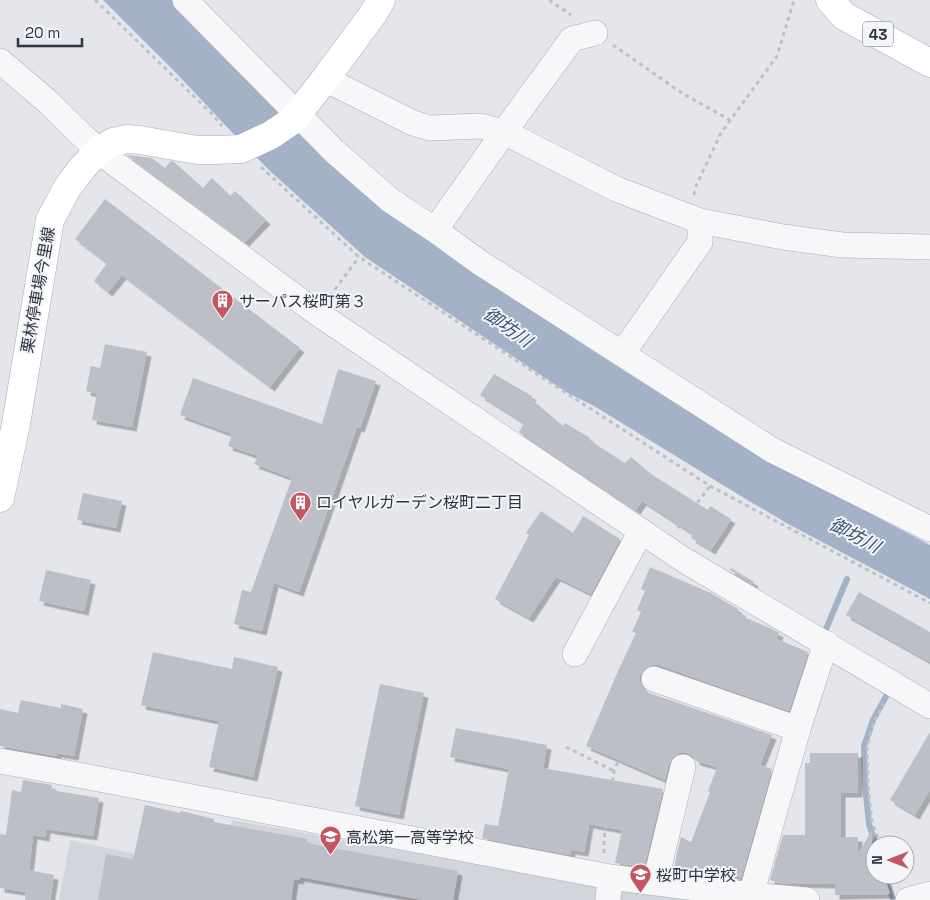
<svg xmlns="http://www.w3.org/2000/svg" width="930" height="900" viewBox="0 0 930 900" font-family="'Space Grotesk','Noto Sans JP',sans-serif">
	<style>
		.built { fill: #d3d5dc }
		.water { fill: #a3b2c7 }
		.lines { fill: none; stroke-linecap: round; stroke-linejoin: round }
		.stream { stroke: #a3b2c7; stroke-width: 6 }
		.building { fill: #bcbfc7; filter: url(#shadow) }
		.street-casing { stroke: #a9adb5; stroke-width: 26 }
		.secondary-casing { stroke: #a9adb5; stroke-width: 29 }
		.primary-casing { stroke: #a5aab5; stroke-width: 29 }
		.path { stroke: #bec0c6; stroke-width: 3; stroke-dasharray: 4 4; stroke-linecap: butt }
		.street { stroke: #f7f7f9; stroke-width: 25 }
		.secondary { stroke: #fff; stroke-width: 28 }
		.primary { stroke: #fff; stroke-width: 28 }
		.labels { text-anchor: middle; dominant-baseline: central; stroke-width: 4; stroke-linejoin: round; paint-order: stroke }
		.shield { fill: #f4f5f8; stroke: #696d79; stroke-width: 1 }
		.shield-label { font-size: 15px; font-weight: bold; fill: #2d3342 }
		.street-label { font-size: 16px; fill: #2d3342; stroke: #f4f5f8 }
		.poi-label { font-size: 16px; fill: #2d3342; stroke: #f4f5f8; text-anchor: start }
		.water-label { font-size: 18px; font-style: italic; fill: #3b5072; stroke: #f4f5f8 }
	</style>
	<defs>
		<filter id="shadow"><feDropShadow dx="4.5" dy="4.5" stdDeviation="0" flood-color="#0004"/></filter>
	</defs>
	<rect width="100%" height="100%" fill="#e4e6eb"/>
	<path class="built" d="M232,820L597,885L595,900H59L70,840L222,872Z
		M617,889L710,900H615Z"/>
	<path class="water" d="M103,0H174L306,138L391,216L587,347L686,410L767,456L875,516L930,545V599L790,525L749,501L594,406L566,392L365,257L270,171L226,126L179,76Z"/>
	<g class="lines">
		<path class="stream" d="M824,634L847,579
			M876,845L869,824L865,785L864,746L873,720L888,693L883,690
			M885,875L893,899"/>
	</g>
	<path class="building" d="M127,155L152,158L165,168L171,161L174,162L203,188L212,178L230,196L235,191L266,220L245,242Z
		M105,199L300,348L270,387L122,275L108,292L94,281L107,263L75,239Z
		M105,344L147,352L132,427L92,420L97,394L86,391L91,366L100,368Z
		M338,369L376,381L360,428L357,427L299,592L274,583L262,631L234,624L242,590L251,592L292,478L254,464L258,456L228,446L232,434L180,415L193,378L322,424Z
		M494,374L532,396L530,398L563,426L565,423L590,438L589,440L625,463L631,457L651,474L708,510L710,506L731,519L711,550L691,538L693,534L642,501L636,510L519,432L524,423L480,395Z
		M83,493L122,501L116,528L77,520Z
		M541,511L573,533L583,516L620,539L591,594L556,577L529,618L495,599L529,535L526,533Z
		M650,567L711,593L738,609L736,612L746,616V618L770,628L779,633L777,639L808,652L789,711L659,665H652L645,668L640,675V681L643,688L649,693L772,735L760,765L772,769L741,878L717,868L714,876L688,872L674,867L681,837L691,842L710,792L708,791L717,767L696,761L693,756L687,753H679L673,757L669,763L665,780L586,746L618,671L636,633L632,632L641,612L637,610L645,591L641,589Z
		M731,568L754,582L753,584L730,570Z
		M46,570L91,580L84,611L39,601Z
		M859,592L930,632V662L846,615Z
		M153,652L232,669L234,657L278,667L253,777L209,767L219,721L141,705Z
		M380,684L424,693L399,815L355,806Z
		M21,700L61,708V704L83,709L74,756L57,753L56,756L0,746V709L18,713Z
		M456,728L547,745L543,768L663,789L644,867L615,863L622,830L589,824L584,852L571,850L570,855L482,838L485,824L498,826L509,769L450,757Z
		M930,732V790L915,815L890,800Z
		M810,753H858V793H841V837H858V854L872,830V853H875V875H884L890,894L835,895V884L793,883V884L779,883L770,880L783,835H805V763H810Z
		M23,780L52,785L51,790L99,798L93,836L46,829L45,837L33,835L29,870L54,875L50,900H25L26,892L0,888V834L6,835L12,790L21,792Z
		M145,805L180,813L181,811L214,819V822L307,839L306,843L458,871L453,900H423L300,877L299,880L294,879L291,900H98L106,854L133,859Z"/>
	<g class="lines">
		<defs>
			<path id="street" d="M185,0L334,151L390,200L435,230L479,262L772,450L930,529
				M0,61L47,101L98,151L317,313L684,560L930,706
				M325,79L413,123L430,128L481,126L504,132L616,189L700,221L783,237L842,245L930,247
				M435,230L504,132L572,39L595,33
				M622,354L700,242V221
				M575,654L641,531
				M654,679L798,729
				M0,761L78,775L610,877L751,895L807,900
				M655,883L683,767
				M751,895L798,729L826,643
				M608,900L610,877
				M908,900L930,894"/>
			<path id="secondary" d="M0,498L16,424L50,220L67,188L83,167L98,151L113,142L127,139L140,140L197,150H215L241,149L271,135L293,120L325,79L373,14L381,0"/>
			<path id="primary" d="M830,0L844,16L930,63"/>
		</defs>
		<use href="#street" class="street-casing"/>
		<use href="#secondary" class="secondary-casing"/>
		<use href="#primary" class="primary-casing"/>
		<path class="path" d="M95,0L213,115L222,126
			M549,0L571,15
			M613,45L682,93L730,120
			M261,167L359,257L537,374L710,486L930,603
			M694,195L696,186L721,133L777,56L794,0
			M330,296L359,257
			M678,528L710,486
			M662,658L680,611L682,585
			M566,747L614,771
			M881,845L872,822L868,784L867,747L874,721L884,704
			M604,853V839L614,771L645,699
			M892,875L894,882"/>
		<use href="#street" class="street"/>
		<use href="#secondary" class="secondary"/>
		<use href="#primary" class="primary"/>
	</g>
	<defs>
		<symbol id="building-pin" viewBox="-11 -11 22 30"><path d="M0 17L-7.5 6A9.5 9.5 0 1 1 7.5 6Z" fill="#c3565f" stroke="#f4f5f8"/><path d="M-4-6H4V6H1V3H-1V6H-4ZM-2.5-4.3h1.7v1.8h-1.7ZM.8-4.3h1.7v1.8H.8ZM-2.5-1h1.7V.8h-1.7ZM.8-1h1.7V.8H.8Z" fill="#fff"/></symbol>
		<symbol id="school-pin" viewBox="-11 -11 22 30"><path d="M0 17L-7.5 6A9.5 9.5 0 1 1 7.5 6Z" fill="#c3565f" stroke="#f4f5f8"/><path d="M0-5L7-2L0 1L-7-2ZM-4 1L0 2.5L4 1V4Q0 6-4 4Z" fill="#fff"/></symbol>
	</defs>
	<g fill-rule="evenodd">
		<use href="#building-pin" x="210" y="288" width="25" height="34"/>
		<use href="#building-pin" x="288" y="490" width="25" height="34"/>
		<use href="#school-pin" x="318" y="824" width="25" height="34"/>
		<use href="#school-pin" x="628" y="862" width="25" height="34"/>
	</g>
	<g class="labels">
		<rect class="shield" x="863" y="21.5" width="30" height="25" rx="4"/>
		<g class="shield-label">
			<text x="878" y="34">43</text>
		</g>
		<g class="street-label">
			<text transform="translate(38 290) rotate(-80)">栗林停車場今里線</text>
		</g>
		<g class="poi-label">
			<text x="239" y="301">サーパス桜町第３</text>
			<text x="316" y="502">ロイヤルガーデン桜町二丁目</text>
			<text x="346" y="837">高松第一高等学校</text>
			<text x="656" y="875">桜町中学校</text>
		</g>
		<g class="water-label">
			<text transform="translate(508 327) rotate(36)">御坊川</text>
			<text transform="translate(855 535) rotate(28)">御坊川</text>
		</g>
	</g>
	<g transform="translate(890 860) rotate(270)"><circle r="24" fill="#f4f5f8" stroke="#a4a7af"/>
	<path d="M0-4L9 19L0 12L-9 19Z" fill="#c3565f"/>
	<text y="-8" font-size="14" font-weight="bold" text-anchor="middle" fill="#2d3342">N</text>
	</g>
	<path d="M18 38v8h64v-8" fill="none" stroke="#2d3342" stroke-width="2.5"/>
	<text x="25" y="38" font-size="15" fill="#2d3342" stroke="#f4f5f8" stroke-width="4" paint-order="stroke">20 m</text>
</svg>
